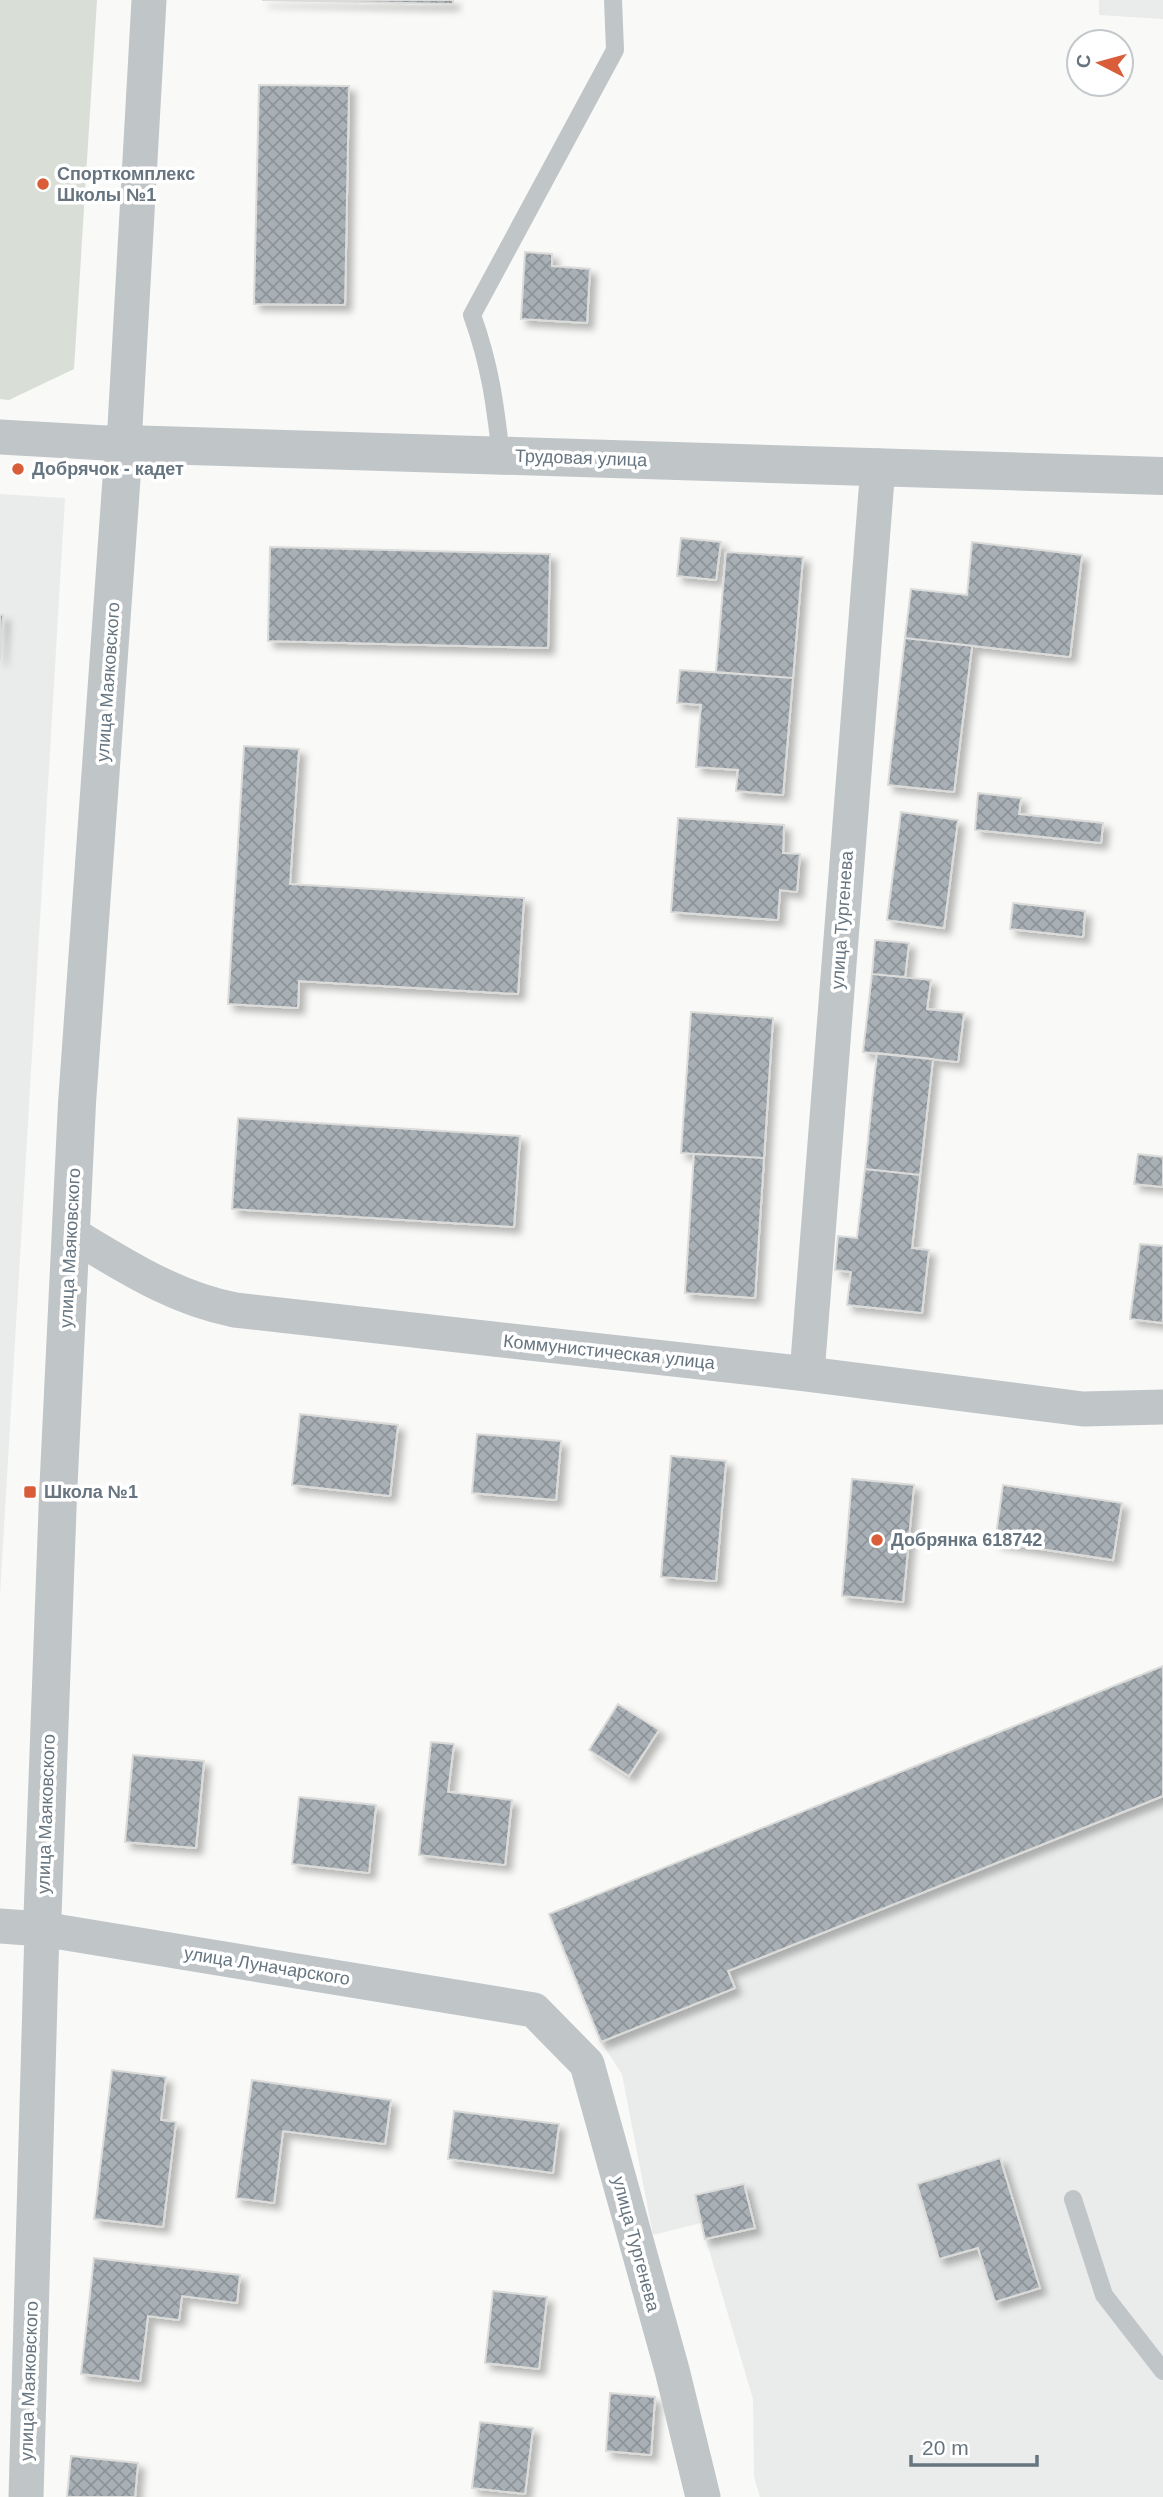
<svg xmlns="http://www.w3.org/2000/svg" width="1163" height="2497" viewBox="0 0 1163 2497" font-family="Arial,sans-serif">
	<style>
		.built { fill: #eaebeb }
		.pitch { fill: #d9ded7 }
		.building { fill: url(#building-cross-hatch); stroke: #dbdbda; stroke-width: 2; filter: url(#shadow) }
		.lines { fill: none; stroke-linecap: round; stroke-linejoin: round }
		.service { stroke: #c0c5c8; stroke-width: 18 }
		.minor { stroke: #c0c5c8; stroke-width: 35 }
		.tertiary { stroke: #c0c5c8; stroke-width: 38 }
		.poi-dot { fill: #d95d38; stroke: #fff; stroke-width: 2.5 }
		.labels { text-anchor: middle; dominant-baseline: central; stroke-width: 7; stroke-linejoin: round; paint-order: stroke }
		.poi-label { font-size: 18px; font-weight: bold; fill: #667580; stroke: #fff; text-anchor: start }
		.street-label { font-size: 18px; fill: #667580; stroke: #fff }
	</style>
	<defs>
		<pattern id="building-cross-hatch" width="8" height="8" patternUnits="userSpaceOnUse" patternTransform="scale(1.75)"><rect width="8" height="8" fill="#a8b0b6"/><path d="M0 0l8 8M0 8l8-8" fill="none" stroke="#8d9499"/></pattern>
		<filter id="shadow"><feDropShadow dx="6" dy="6" stdDeviation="3.5" flood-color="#0004"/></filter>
	</defs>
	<rect width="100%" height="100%" fill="#f9f9f7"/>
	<path class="built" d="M1099,0H1163V19L1099,15Z
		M0,494L65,498L0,1595Z
		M1163,1666V2497H760L754,2477L753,2399L701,2223L653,2235L622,2074L601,2042L549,1914Z"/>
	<path class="pitch" d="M0,0H97L74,369L9,400L0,399Z"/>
	<path class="building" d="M262,0H453V4Z
		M259,85L349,86L345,305L254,304Z
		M525,252L552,254V266L590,269L587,323L521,319Z
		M681,538L721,542L716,580L677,576Z
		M972,542L1082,555L1070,657L905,638L911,589L967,595Z
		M270,547L550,554L548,648L268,641Z
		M726,552L803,557L793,678L716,672Z
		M0,615H3L0,660Z
		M905,638L972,646L954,792L888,785Z
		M680,670L793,678L783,795L736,791L738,770L696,767L701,705L677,703Z
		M244,746L299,749L290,884L524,898L518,994L299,981L298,1008L228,1004Z
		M978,793L1021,798L1019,814L1103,823L1101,843L975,830Z
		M901,812L958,820L944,928L887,920Z
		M678,818L784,825L783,853L800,854L797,892L780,890L778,920L671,912Z
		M1013,903L1085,911L1083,937L1010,929Z
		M875,940L909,943L905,977L872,974Z
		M872,974L931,980L927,1009L964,1013L958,1062L863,1052Z
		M691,1012L773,1018L764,1158L681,1153Z
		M877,1053L933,1059L920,1175L865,1169Z
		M238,1118L520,1136L514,1227L232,1209Z
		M694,1154L764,1158L755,1298L685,1293Z
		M1138,1154L1163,1157V1187L1134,1184Z
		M865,1169L920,1175L912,1248L929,1250L922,1313L847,1305L851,1272L835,1270L838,1236L857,1238Z
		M1140,1244L1163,1246V1323L1130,1319Z
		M300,1414L398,1425L390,1496L292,1485Z
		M477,1434L561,1441L556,1500L472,1493Z
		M671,1456L726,1461L716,1581L661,1577Z
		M852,1479L914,1485L903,1602L842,1596Z
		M1003,1485L1122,1503L1113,1560L995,1542Z
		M1163,1666V1796L728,1971L735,1988L601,2042L549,1914Z
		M618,1704L659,1730L629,1776L589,1750Z
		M431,1742L454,1744L448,1792L512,1800L505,1865L419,1855Z
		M133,1755L204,1761L196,1848L125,1842Z
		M299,1797L376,1805L369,1873L292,1864Z
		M112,2070L166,2077L161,2120L176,2122L163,2227L94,2219Z
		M252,2080L391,2100L385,2144L283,2131L274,2203L236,2198Z
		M454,2111L559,2124L553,2173L448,2159Z
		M1000,2158L1040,2288L995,2302L978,2248L939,2259L917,2184Z
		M744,2184L755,2228L705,2239L695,2195Z
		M94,2258L240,2275L237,2303L182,2296L179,2320L148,2316L140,2381L81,2374Z
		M493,2291L547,2297L539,2369L485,2363Z
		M610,2393L655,2397L651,2455L606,2451Z
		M480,2422L533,2428L525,2494L472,2488Z
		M71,2456L138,2463L135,2497H67Z"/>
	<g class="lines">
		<path class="service" d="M501,456C495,403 490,365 472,315L615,50L613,0
			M1073,2199L1104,2295L1163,2371"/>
		<path class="minor" d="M0,437L124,444L149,0
			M72,1234C125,1266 174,1298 235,1310L807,1374L1083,1409L1163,1407
			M807,1374L878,466
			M0,1926L42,1929L534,2010L587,2064L672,2370L703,2497
			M26,2497L42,1929"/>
		<path class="tertiary" d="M42,1929L58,1496L77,1103L124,444L1163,476"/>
	</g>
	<g class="poi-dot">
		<circle cx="43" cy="184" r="7"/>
		<circle cx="18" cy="469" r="7"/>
		<rect x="23" y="1485" width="14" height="14" rx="3.5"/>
		<circle cx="877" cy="1540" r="7"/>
	</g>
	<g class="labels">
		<g class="poi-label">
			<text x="57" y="174">Спорткомплекс<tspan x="57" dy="21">Школы №1</tspan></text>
			<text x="32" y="469">Добрячок - кадет</text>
			<text x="44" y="1492">Школа №1</text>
			<text x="891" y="1540">Добрянка 618742</text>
		</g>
		<g class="street-label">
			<text transform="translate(581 458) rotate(2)">Трудовая улица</text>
			<text transform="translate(108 682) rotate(-86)">улица Маяковского</text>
			<text transform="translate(842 920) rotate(-86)">улица Тургенева</text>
			<text transform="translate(70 1248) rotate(-87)">улица Маяковского</text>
			<text transform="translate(609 1352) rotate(6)">Коммунистическая улица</text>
			<text transform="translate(46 1814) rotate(-88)">улица Маяковского</text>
			<text transform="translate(267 1966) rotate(9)">улица Луначарского</text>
			<text transform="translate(636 2244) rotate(75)">улица Тургенева</text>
			<text transform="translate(29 2381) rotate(-88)">улица Маяковского</text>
		</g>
	</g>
	<g transform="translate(1100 63) rotate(276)"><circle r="33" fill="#ffffff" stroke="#c2c8cc" stroke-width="2"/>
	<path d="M0-5L12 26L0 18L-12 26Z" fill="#d95d38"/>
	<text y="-10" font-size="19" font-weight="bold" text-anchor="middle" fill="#667580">С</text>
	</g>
	<path d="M911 2455v10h126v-10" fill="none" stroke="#667580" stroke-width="3.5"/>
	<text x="922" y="2455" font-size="21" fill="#667580" stroke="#ffffff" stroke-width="5" paint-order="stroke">20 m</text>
</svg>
